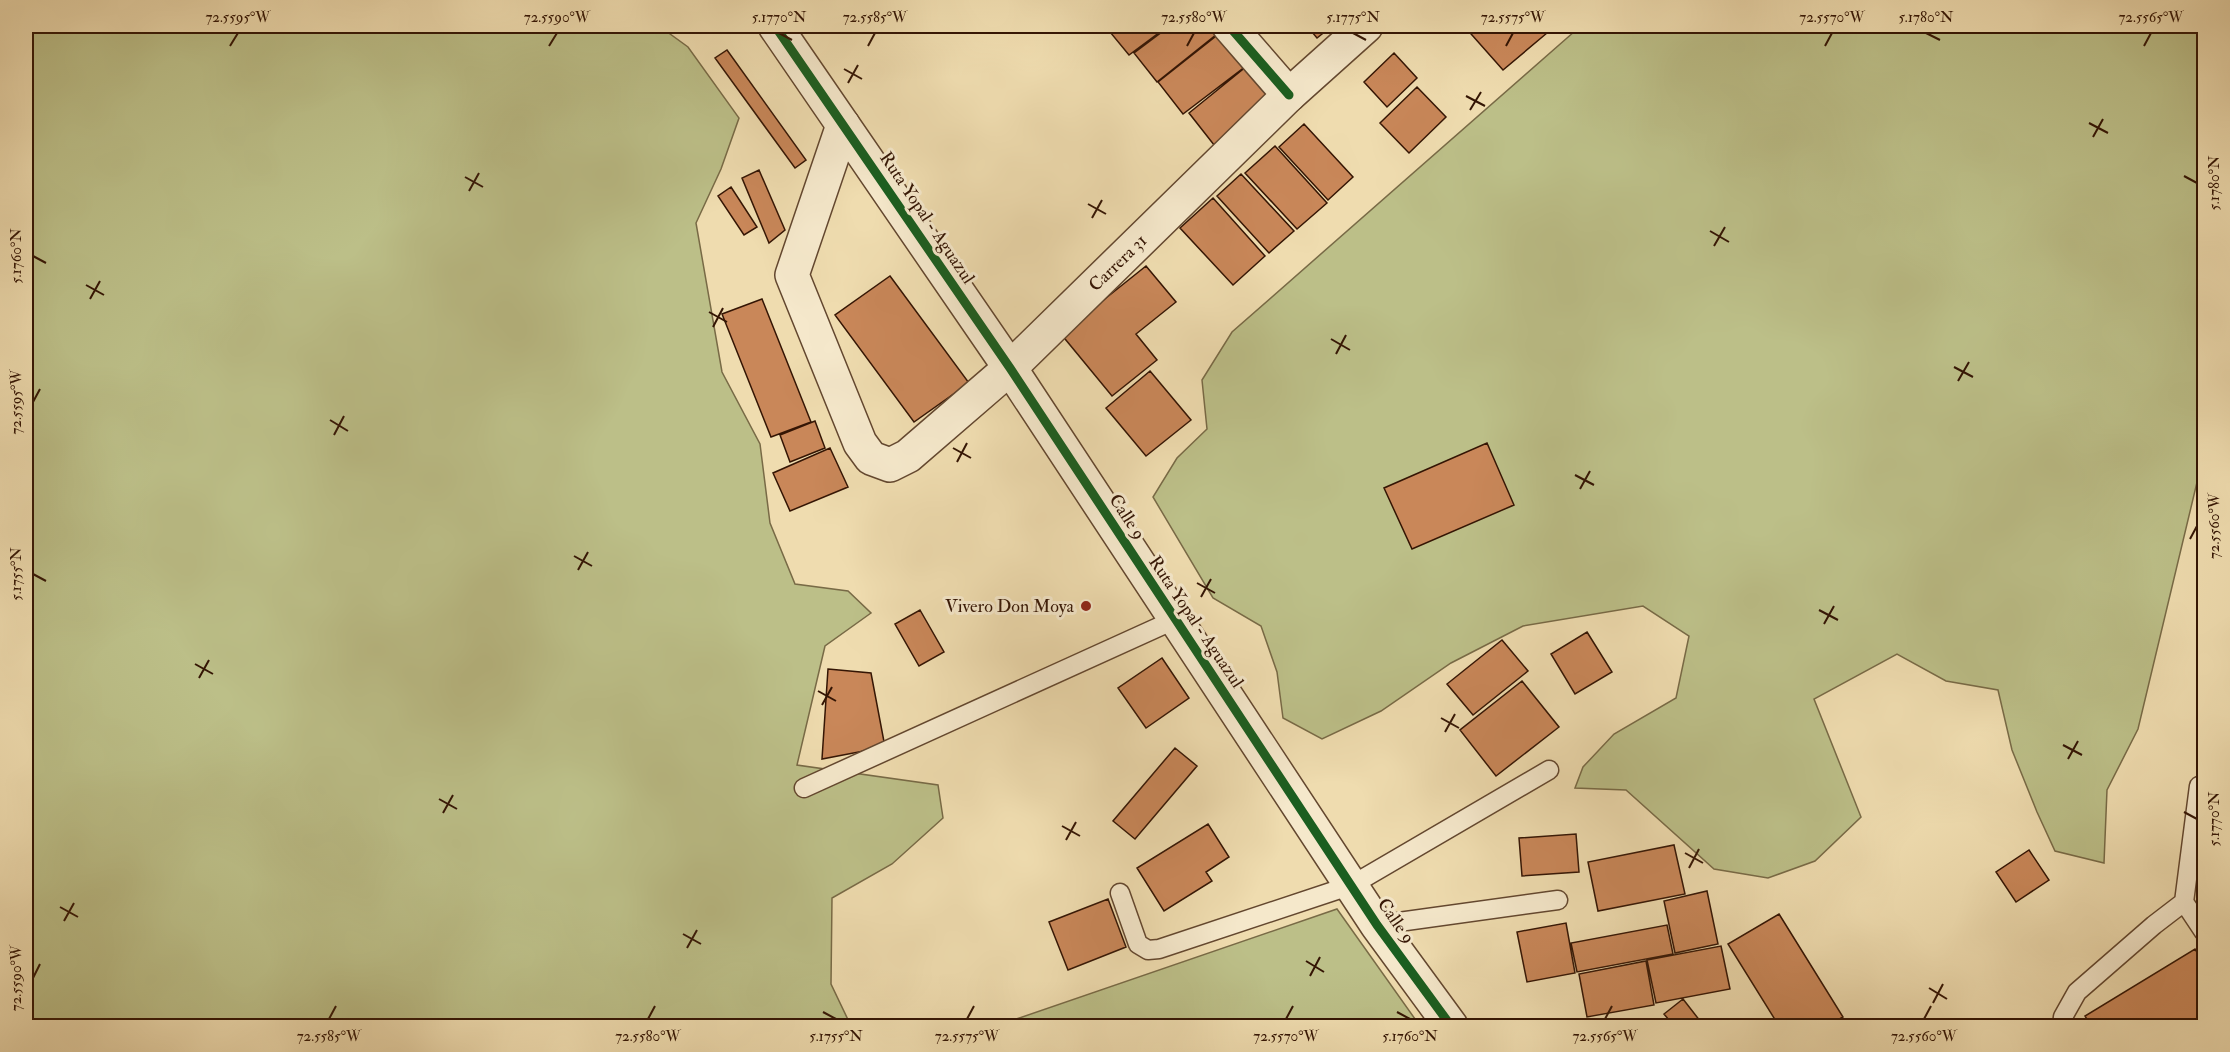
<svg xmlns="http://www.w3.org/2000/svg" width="2230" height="1052" viewBox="0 0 2230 1052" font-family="'IM FELL Double Pica',serif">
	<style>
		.green { fill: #bcbf88; stroke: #786a46; stroke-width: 1.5 }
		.building { fill: #c98759; stroke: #341504; stroke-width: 1.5 }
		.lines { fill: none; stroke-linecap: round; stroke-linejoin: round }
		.service-casing { stroke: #63472f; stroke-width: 21 }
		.minor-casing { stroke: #63472f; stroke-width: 36 }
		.tertiary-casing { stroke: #63472f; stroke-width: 36 }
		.service { stroke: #f5e8cb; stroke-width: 18 }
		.minor { stroke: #f5e8cb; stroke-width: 33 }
		.tertiary { stroke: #f5e8cb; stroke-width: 33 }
		.cycleway-casing { stroke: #f5e8cb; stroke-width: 13 }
		.cycleway { stroke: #1b5e20; stroke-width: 9 }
		.ticks { fill: none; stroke: #341504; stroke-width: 2 }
		.poi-dot { fill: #8f2418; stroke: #f5e8cb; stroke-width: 2 }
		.labels { text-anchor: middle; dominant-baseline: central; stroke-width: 6; stroke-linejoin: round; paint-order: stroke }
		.street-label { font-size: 18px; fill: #341504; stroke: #f5e8cb }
		.poi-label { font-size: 18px; fill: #341504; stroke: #f5e8cb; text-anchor: end }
		.neatline { fill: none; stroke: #341504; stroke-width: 2 }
		.ticks-label { font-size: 15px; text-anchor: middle; fill: #341504 }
	</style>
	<rect width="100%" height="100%" fill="#efdcaf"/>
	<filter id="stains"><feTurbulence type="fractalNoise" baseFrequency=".00333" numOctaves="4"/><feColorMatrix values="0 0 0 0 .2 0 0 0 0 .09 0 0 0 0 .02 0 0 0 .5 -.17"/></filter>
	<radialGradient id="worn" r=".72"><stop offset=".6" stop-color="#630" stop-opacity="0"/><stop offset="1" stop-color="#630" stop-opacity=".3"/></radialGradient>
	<path class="green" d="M26,26H659L688,47L739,118L721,169L696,223L722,372L760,444L770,523L795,584L848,591L871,613L825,646L797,765L938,785L943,818L892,864L832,898L831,984L851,1026H26Z
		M1571,26H2204V453L2138,729L2107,790L2104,863L2055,851L2037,812L2012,750L1998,690L1946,681L1897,654L1814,699L1861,817L1815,861L1768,878L1714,869L1626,790L1575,788L1583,767L1614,734L1676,698L1689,636L1643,606L1523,626L1451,663L1381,711L1322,739L1283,718L1277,672L1261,626L1213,598L1153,497L1177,458L1207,429L1202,380L1232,332L1575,31Z
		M1337,909L1420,1026H996Z"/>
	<path class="building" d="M1118,26H1168L1129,55L1110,32Z
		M1170,26H1210L1217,34L1157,82L1134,53Z
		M1307,26H1332L1317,38Z
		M1464,26H1541L1547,33L1503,70Z
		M1220,33L1246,66L1183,114L1158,82Z
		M727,50L806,160L795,168L715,58Z
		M1394,53L1417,78L1387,107L1364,82Z
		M1247,66L1277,104L1218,150L1189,113Z
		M1417,87L1446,117L1409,153L1380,123Z
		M1304,124L1353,177L1328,200L1279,147Z
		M1275,146L1327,203L1297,229L1245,173Z
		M759,170L785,230L769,243L742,178Z
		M1241,174L1294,231L1269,253L1217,196Z
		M731,187L757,227L744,235L718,196Z
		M1213,198L1265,256L1233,285L1180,228Z
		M1146,266L1176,302L1136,334L1157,360L1112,396L1061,334Z
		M890,276L969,383L914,422L835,315Z
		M762,299L811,422L771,437L722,314Z
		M1150,371L1191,420L1146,456L1106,408Z
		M815,421L825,448L790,462L780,435Z
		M1487,443L1514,505L1412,549L1384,488Z
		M830,448L848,487L790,511L773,473Z
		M920,610L944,652L919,666L895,624Z
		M1587,632L1612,672L1575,694L1551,654Z
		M1502,640L1528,671L1473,715L1447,684Z
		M1162,658L1189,698L1146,728L1118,688Z
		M828,669L871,673L885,747L822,759Z
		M1522,681L1559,727L1496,776L1460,730Z
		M1175,748L1197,766L1135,839L1113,821Z
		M1208,824L1229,857L1206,872L1212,881L1164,911L1137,868Z
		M1576,834L1579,872L1522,876L1519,838Z
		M1674,845L1685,894L1598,911L1588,862Z
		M2029,850L2049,880L2016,902L1996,872Z
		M1707,891L1718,944L1675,953L1664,901Z
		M1108,899L1126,947L1068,970L1049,922Z
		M1779,914L1843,1017L1827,1026H1779L1728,944Z
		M1566,923L1575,973L1527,982L1517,932Z
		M1667,925L1673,954L1577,972L1571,943Z
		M1721,946L1730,989L1656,1003L1647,960Z
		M2195,949L2204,965V1026H2091L2085,1016Z
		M1646,961L1654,1005L1587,1017L1579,974Z
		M1683,999L1704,1026H1674L1664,1014Z"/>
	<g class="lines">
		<defs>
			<path id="service" d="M804,788L1174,620
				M1120,893L1138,944L1148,950L1159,949L1352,885L1549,770
				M2184,902L2204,932
				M1377,925L1558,900
				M2062,1026L2063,1017L2077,992L2154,925L2184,902L2199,786"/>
			<g id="minor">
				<path d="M1229,26L1289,95"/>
				<path id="s1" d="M843,125L792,275L860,443L871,458L890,465L908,456L1010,368L1289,95L1366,26"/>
			</g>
			<path id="tertiary" d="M775,26L1010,368L1377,925L1451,1026"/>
		</defs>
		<use href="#service" class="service-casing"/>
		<use href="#minor" class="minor-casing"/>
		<use href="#tertiary" class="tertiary-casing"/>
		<use href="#service" class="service"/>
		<use href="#minor" class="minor"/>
		<use href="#tertiary" class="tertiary"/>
		<defs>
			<path id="cycleway" d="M775,26L1010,368L1377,925L1451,1026
				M1229,26L1289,95"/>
		</defs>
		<use href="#cycleway" class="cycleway-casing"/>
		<use href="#cycleway" class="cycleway"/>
	</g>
	<path class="ticks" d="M779,33L792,40M1353,33L1366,40M1926,33L1940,40M230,46L238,33M549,46L557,33M868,46L875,33M1187,46L1194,33M1506,46L1513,33M1825,46L1832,33M2144,46L2151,33M844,69L862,79M848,83L858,65M1466,96L1485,106M1470,110L1481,92M2089,123L2108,133M2093,137L2103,119M2184,176L2197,183M465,177L483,187M469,191L479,173M1088,204L1106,214M1092,218L1102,200M1710,231L1729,242M1714,246L1725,227M33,256L46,263M86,285L104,295M90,299L100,281M709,312L727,322M713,327L723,308M1331,339L1350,350M1336,354L1346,335M1954,367L1973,377M1958,381L1969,362M33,402L40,389M330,420L348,431M334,435L344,416M953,448L971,458M957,462L967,443M1575,475L1594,485M1580,489L1590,471M2190,539L2197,526M574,556L592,566M578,570L588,552M33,574L46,581M1197,583L1215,593M1201,597L1211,579M1819,610L1838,620M1824,624L1834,606M195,664L213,674M199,678L209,660M818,691L836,701M822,705L832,687M1441,718L1459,728M1445,732L1455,714M2063,745L2082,755M2068,759L2078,741M439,799L457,809M2184,812L2197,819M443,813L453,795M1062,826L1080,836M1066,840L1076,822M1685,853L1703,863M1689,868L1699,849M60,907L78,917M64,921L74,903M683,934L701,944M687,948L697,930M1306,961L1324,972M1310,976L1320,957M33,978L40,964M1929,988L1947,999M1933,1003L1943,984M823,1012L836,1019M1397,1012L1410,1019M329,1019L336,1006M648,1019L655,1006M967,1019L974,1006M1286,1019L1293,1006M1605,1019L1612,1006M1924,1019L1931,1006"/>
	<circle class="poi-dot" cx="1086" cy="606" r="6"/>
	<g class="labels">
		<g class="street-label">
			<text transform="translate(927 218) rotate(56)">Ruta Yopal - Aguazul</text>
			<text stroke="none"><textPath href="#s1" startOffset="684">Carrera 31</textPath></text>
			<text transform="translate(1127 517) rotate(57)">Calle 9</text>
			<text transform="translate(1196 622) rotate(56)">Ruta Yopal - Aguazul</text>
			<text transform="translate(1396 921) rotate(55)">Calle 9</text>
		</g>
		<g class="poi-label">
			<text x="1074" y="606">Vivero Don Moya</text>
		</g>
	</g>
	<rect width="2230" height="1052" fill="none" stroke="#efdcaf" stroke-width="66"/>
	<rect x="33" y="33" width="2164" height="986" class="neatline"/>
	<g class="ticks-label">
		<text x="238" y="22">72.5595°W</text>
		<text x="557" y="22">72.5590°W</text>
		<text x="779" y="22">5.1770°N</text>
		<text x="875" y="22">72.5585°W</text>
		<text x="1194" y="22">72.5580°W</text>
		<text x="1353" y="22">5.1775°N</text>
		<text x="1513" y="22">72.5575°W</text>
		<text x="1832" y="22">72.5570°W</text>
		<text x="1926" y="22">5.1780°N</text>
		<text x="2151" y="22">72.5565°W</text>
		<text transform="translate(2214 183) rotate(-90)" y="5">5.1780°N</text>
		<text transform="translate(16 256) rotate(-90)" y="5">5.1760°N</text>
		<text transform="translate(16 402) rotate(-90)" y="5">72.5595°W</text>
		<text transform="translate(2214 526) rotate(-90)" y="5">72.5560°W</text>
		<text transform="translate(16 574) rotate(-90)" y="5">5.1755°N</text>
		<text transform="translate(2214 819) rotate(-90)" y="5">5.1770°N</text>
		<text transform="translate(16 978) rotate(-90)" y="5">72.5590°W</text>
		<text x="329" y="1041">72.5585°W</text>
		<text x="648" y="1041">72.5580°W</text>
		<text x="836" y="1041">5.1755°N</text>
		<text x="967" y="1041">72.5575°W</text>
		<text x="1286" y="1041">72.5570°W</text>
		<text x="1410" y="1041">5.1760°N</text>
		<text x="1605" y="1041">72.5565°W</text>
		<text x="1924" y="1041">72.5560°W</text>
	</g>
	<rect width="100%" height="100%" filter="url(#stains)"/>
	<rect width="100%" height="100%" fill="url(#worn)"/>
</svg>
